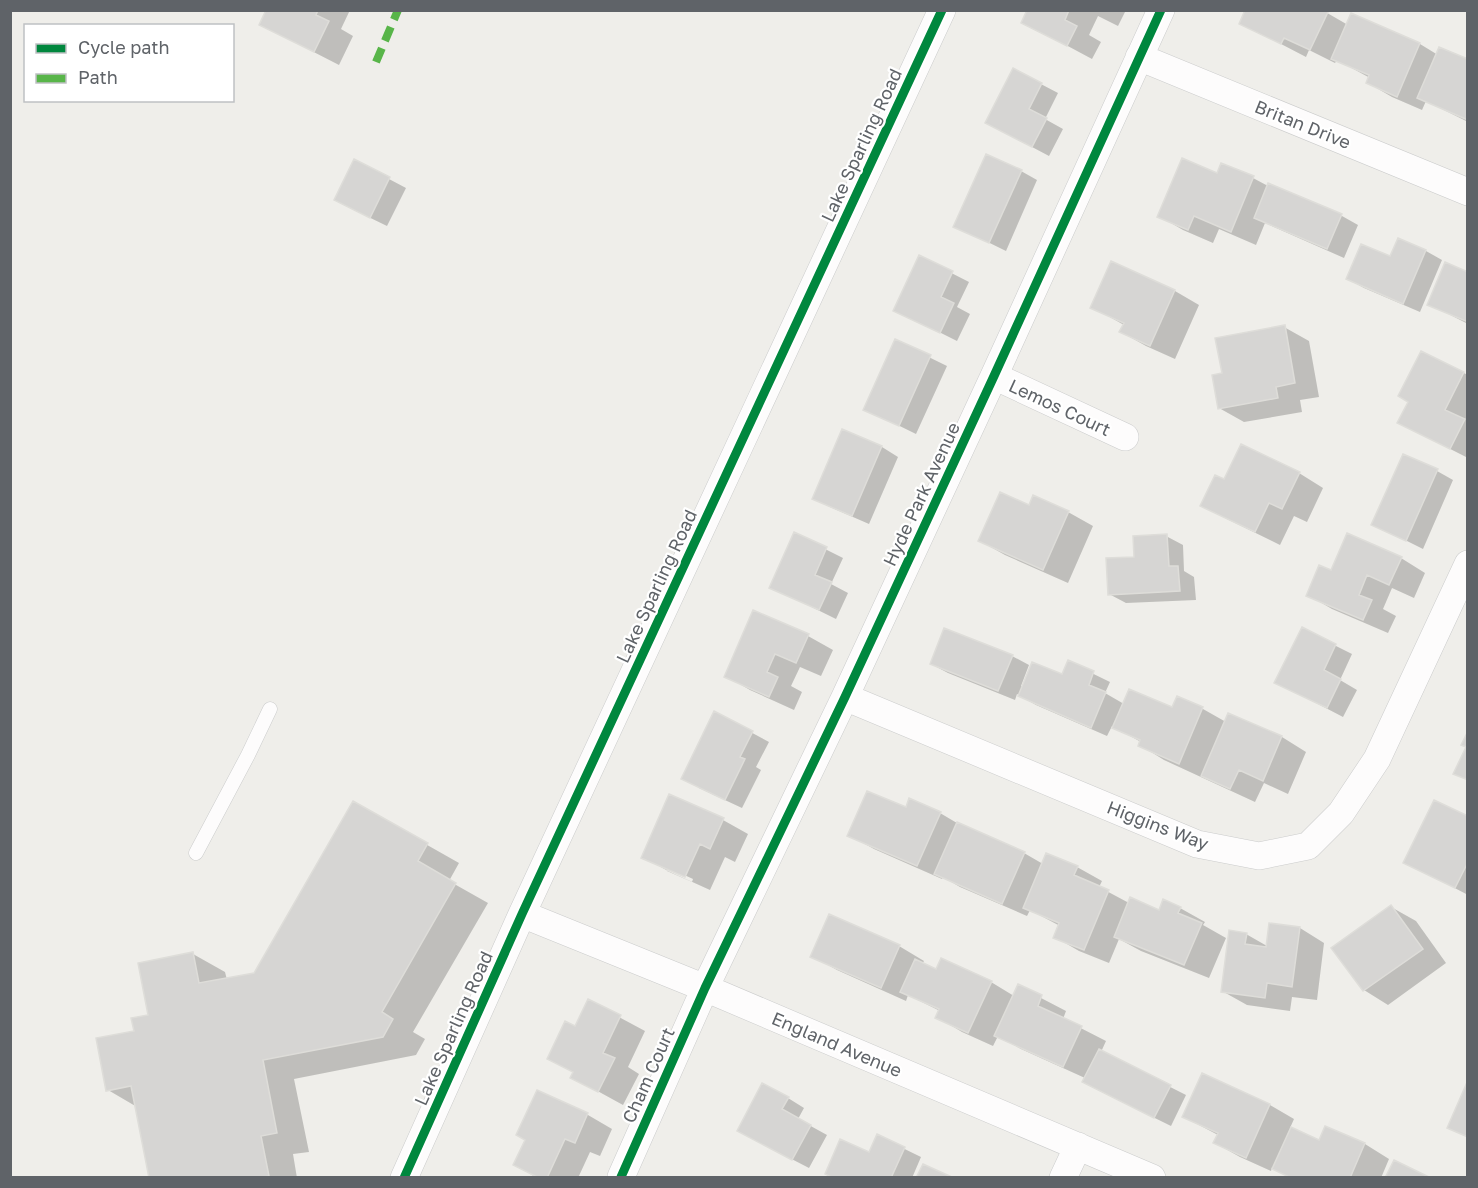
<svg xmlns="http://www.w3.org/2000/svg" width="1478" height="1188" viewBox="0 0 1478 1188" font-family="'Golos Text',sans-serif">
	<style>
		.shadow { fill: #0003; fill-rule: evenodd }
		.building { fill: #d6d5d3; stroke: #deddd9; stroke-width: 1.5 }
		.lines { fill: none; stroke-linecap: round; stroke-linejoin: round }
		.service-casing { stroke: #cbcccc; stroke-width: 15 }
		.minor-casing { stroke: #cbcccc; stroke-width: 28 }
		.service { stroke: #fdfcfc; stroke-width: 14 }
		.minor { stroke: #fdfcfc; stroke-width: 27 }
		.quiet { stroke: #58b549; stroke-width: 8; stroke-dasharray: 15 8; stroke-linecap: butt }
		.cycleway-casing { stroke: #fff; stroke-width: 13 }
		.cycleway { stroke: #00873e; stroke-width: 9 }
		.labels { text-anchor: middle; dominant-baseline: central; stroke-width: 4.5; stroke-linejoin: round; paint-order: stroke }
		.street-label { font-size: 18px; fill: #5f6368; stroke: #fff }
	</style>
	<rect width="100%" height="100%" fill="#efeeea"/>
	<path class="shadow" d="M267,10H350L341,29L353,36L339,65L261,25Z
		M1029,10H1126L1118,26L1098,16L1089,35L1101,42L1092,59L1023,22Z
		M1322,10L1348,25L1352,15L1420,44L1438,55L1468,61V122L1426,101L1422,110L1392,97L1368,83L1370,78L1337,60L1335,63L1309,50L1306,57L1241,23Z
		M1014,70L1058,93L1045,119L1063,129L1049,156L1004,132Z
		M355,161L406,188L387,226L352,209Z
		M1021,171L1037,180L1006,251L955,226Z
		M1218,175L1253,178L1268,186L1269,185L1342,216L1358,225L1344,258L1265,223L1256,245L1219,229L1213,243L1183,230L1159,216Z
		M1399,240L1426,251L1442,260L1420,312L1364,288L1348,279L1391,258Z
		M920,257L969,282L957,307L970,314L957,341L895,310Z
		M1111,263L1175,291L1199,305L1175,359L1146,346L1121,332L1124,325L1092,307Z
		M1468,274V324L1429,304Z
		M1284,327L1309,341L1319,397L1300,400L1302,412L1244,422L1219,408L1223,374Z
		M896,341L947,366L916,434L865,409Z
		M1422,353L1468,375V458L1399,423L1409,402Z
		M843,431L882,447L898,457L869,524L830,507L814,498Z
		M1437,471L1453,480L1423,549L1373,524Z
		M1299,473L1323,488L1307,522L1294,516L1280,545L1227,519L1202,505L1225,481Z
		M1030,507L1068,512L1093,526L1068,583L1005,555L980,541Z
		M795,534L843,558L831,584L848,593L836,619L771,587Z
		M1166,536L1183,545L1184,571L1194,577L1196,600L1126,603L1109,594L1136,558Z
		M1401,558L1425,573L1414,598L1392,588L1383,609L1396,616L1388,633L1332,609L1308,595L1332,572Z
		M1302,629L1352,654L1340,680L1357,690L1343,717L1276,682Z
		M808,636L833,650L821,676L800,667L791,686L802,692L794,710L750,690L726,676Z
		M1012,656L1029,665L1021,686L1023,687L1063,676L1069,662L1110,682L1105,693L1124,704L1173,709L1178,698L1203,709L1226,722L1229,715L1282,737L1306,752L1288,794L1264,783L1255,802L1164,760L1140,745L1141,742L1112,726L1107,736L1036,705L1017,694L1015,700L948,673L931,664Z
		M715,713L769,742L756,767L761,770L742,808L699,788Z
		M353,803L459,863L449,881L488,903L413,1032L425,1039L416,1055L294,1079L309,1152L293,1154L297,1178H151L137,1107L108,1090L135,1032L149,1016L193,954L225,972L227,980L255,974Z
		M906,809L940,813L962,826L1024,853L1043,864L1077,867L1102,881L1099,887L1129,903L1160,912L1180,908L1205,922L1203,925L1226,938L1209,978L1141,951L1119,939L1109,963L1079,951L1055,937L1060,926L1030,910L1027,916L960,887L943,877L942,879L874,849L849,835Z
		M1468,818V895L1405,862Z
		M723,820L748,834L735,862L725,857L710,890L668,871L643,857ZM667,867L693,879L692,882L667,871Z
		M1391,907L1416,921L1446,963L1388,1005L1364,990Z
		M1300,928L1324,943L1317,1000L1292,997L1290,1011L1247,1005L1222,991L1246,934L1267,946Z
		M899,946L924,961L922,964L937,971L991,982L1014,996L1018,986L1066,1011L1063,1019L1106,1041L1101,1052L1186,1095L1171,1126L1100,1091L1085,1078L1021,1049L998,1036L993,1046L962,1032L937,1017L940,1011L908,995L906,1001L837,970L812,956Z
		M589,1001L645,1031L628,1067L639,1074L623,1105L572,1077L574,1073L576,1028Z
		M1203,1075L1270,1105L1294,1119L1290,1128L1320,1142L1326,1128L1365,1144L1389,1159L1381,1178H1290L1272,1167L1271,1171L1240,1157L1215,1143L1218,1135L1184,1117Z
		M537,1092L588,1115L612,1129L600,1156L590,1152L578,1178H537L515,1165L526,1140Z
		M788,1098L804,1108L798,1119L827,1135L809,1168L755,1140Z
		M878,1136L921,1157L912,1178H834L870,1154Z"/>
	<path class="building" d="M266,10H318L316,15L329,21L314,52L259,25Z
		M1027,10H1069L1065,20L1077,26L1067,46L1021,23Z
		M1245,10H1325L1328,12L1310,50L1284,38L1281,44L1239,24Z
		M1351,13L1420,43L1397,97L1366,83L1369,75L1331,59Z
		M1439,47L1468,59V120L1417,98Z
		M1013,68L1042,83L1029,109L1047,118L1032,147L985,123Z
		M986,154L1022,170L989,243L953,227Z
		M1182,158L1217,173L1221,163L1254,176L1231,232L1194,216L1188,230L1157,217Z
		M354,159L390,177L370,218L334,200Z
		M1268,183L1342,214L1327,249L1254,218Z
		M1398,238L1426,250L1403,304L1346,279L1361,244L1390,256Z
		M919,255L953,271L941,297L954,303L940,333L893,311Z
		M1111,261L1175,290L1150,346L1119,332L1124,323L1090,308Z
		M1445,262L1468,272V322L1427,305Z
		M1285,325L1295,383L1276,387L1278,398L1218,409L1212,375L1222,373L1215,338Z
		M895,339L931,355L899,426L863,410Z
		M1421,351L1464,372L1445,410L1465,419L1450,449L1397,423L1408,402L1398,396Z
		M842,429L882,446L852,516L812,499Z
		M1241,444L1300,472L1282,509L1269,503L1255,532L1200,506L1215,475L1224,479Z
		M1403,454L1438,469L1406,541L1371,525Z
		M1000,492L1029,505L1033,495L1069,511L1043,570L978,541Z
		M794,532L827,547L815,575L832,582L819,610L769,588Z
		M1347,533L1402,557L1389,585L1367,575L1359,595L1372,600L1363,620L1306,596L1319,565L1331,570Z
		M1167,534L1169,566H1178L1180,591L1108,595L1106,558L1134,557L1133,536Z
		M753,610L809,634L796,663L775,654L767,672L778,677L769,697L724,677Z
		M1302,627L1336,644L1324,670L1341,679L1327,708L1274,683Z
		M944,628L1013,655L998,691L930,664Z
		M1068,660L1094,671L1089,685L1106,692L1091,728L1018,696L1032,662L1062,674Z
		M1129,689L1172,707L1177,696L1203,707L1179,764L1138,746L1140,740L1112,728Z
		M714,711L753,731L740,757L745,759L725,800L681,779Z
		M1228,713L1282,736L1263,781L1239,770L1230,789L1201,776Z
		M1468,731V780L1453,774L1466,747L1461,745Z
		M867,791L906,807L909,798L941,812L917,866L847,836Z
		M669,794L724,818L710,849L700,844L685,877L641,858Z
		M1434,800L1468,816V862L1455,888L1403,863Z
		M353,801L428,843L418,861L456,883L382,1012L393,1019L383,1037L263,1060L277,1133L261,1136L269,1176L260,1178H149L131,1086L106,1091L96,1038L134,1031L131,1018L148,1015L138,963L193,952L199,983L254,973Z
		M957,822L1025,852L1002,904L934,874Z
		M1046,853L1078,866L1074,875L1109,890L1084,950L1053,938L1059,923L1023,908Z
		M1130,897L1159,910L1163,899L1181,907L1178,913L1202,923L1184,965L1114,937Z
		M1391,905L1423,949L1363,991L1331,948Z
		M829,914L900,945L881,988L810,957Z
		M1269,923L1300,927L1292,987L1267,983L1265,998L1221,992L1229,930L1247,933L1245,944L1266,947Z
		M941,958L992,981L968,1033L935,1018L939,1009L900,992L915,959L936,969Z
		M1018,984L1042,995L1038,1006L1082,1026L1063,1067L994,1036Z
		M588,999L621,1015L603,1053L615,1058L598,1092L570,1078L573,1072L547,1059L565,1021L575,1026Z
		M1099,1049L1171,1085L1154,1118L1082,1082Z
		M1202,1073L1270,1104L1246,1158L1213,1143L1218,1133L1182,1117Z
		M1468,1080V1137L1447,1128Z
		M762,1083L789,1097L782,1109L811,1125L792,1160L737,1131Z
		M537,1090L588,1113L575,1143L565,1139L547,1178H539L513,1165L525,1140L516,1135Z
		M1325,1126L1365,1143L1350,1178H1291L1272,1169L1291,1127L1319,1140Z
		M877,1134L905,1147L891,1178H833L825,1174L840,1139L869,1152Z
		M1394,1160L1431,1178H1385Z
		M923,1164L954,1178H916Z"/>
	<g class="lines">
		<defs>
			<path id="service" d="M196,853L248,755L270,709"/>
			<path id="minor" d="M1139,57L1468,192
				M994,376L1125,437
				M845,697L1197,844L1259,856L1308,846L1341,813L1377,759L1468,564
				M522,914L705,988L1152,1178
				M621,1177L705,988L845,697L994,376L1161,10
				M404,1178L522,914L942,10
				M1063,1178L1078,1146"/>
		</defs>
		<use href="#service" class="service-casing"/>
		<use href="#minor" class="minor-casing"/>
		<use href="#service" class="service"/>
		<use href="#minor" class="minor"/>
		<path class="quiet" d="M376,62L398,10"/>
		<defs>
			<path id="cycleway" d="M621,1177L705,988L845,697L994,376L1161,10
				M404,1178L522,914L942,10"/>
		</defs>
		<use href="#cycleway" class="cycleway-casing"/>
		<use href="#cycleway" class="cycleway"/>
	</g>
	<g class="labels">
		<g class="street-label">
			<text transform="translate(1303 124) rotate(22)">Britan Drive</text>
			<text transform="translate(861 145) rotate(-65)">Lake Sparling Road</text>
			<text transform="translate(1060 407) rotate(25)">Lemos Court</text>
			<text transform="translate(921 494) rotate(-65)">Hyde Park Avenue</text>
			<text transform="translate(656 586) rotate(-65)">Lake Sparling Road</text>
			<text transform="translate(1158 825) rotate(21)">Higgins Way</text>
			<text transform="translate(453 1028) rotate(-66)">Lake Sparling Road</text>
			<text transform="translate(837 1044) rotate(23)">England Avenue</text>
			<text transform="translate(648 1075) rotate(-66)">Cham Court</text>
		</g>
	</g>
	<rect width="1478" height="1188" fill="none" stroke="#5f6368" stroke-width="24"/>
	<rect x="24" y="24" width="210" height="78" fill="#ffffff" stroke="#bfc1c3" stroke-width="1.5"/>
	<rect x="36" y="44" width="30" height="9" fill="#00873e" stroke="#bfc1c3" stroke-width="1.5"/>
	<text x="78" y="54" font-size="18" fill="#5f6368">Cycle path</text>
	<rect x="36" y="74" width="30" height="9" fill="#58b549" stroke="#bfc1c3" stroke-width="1.5"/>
	<text x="78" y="84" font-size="18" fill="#5f6368">Path</text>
</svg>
